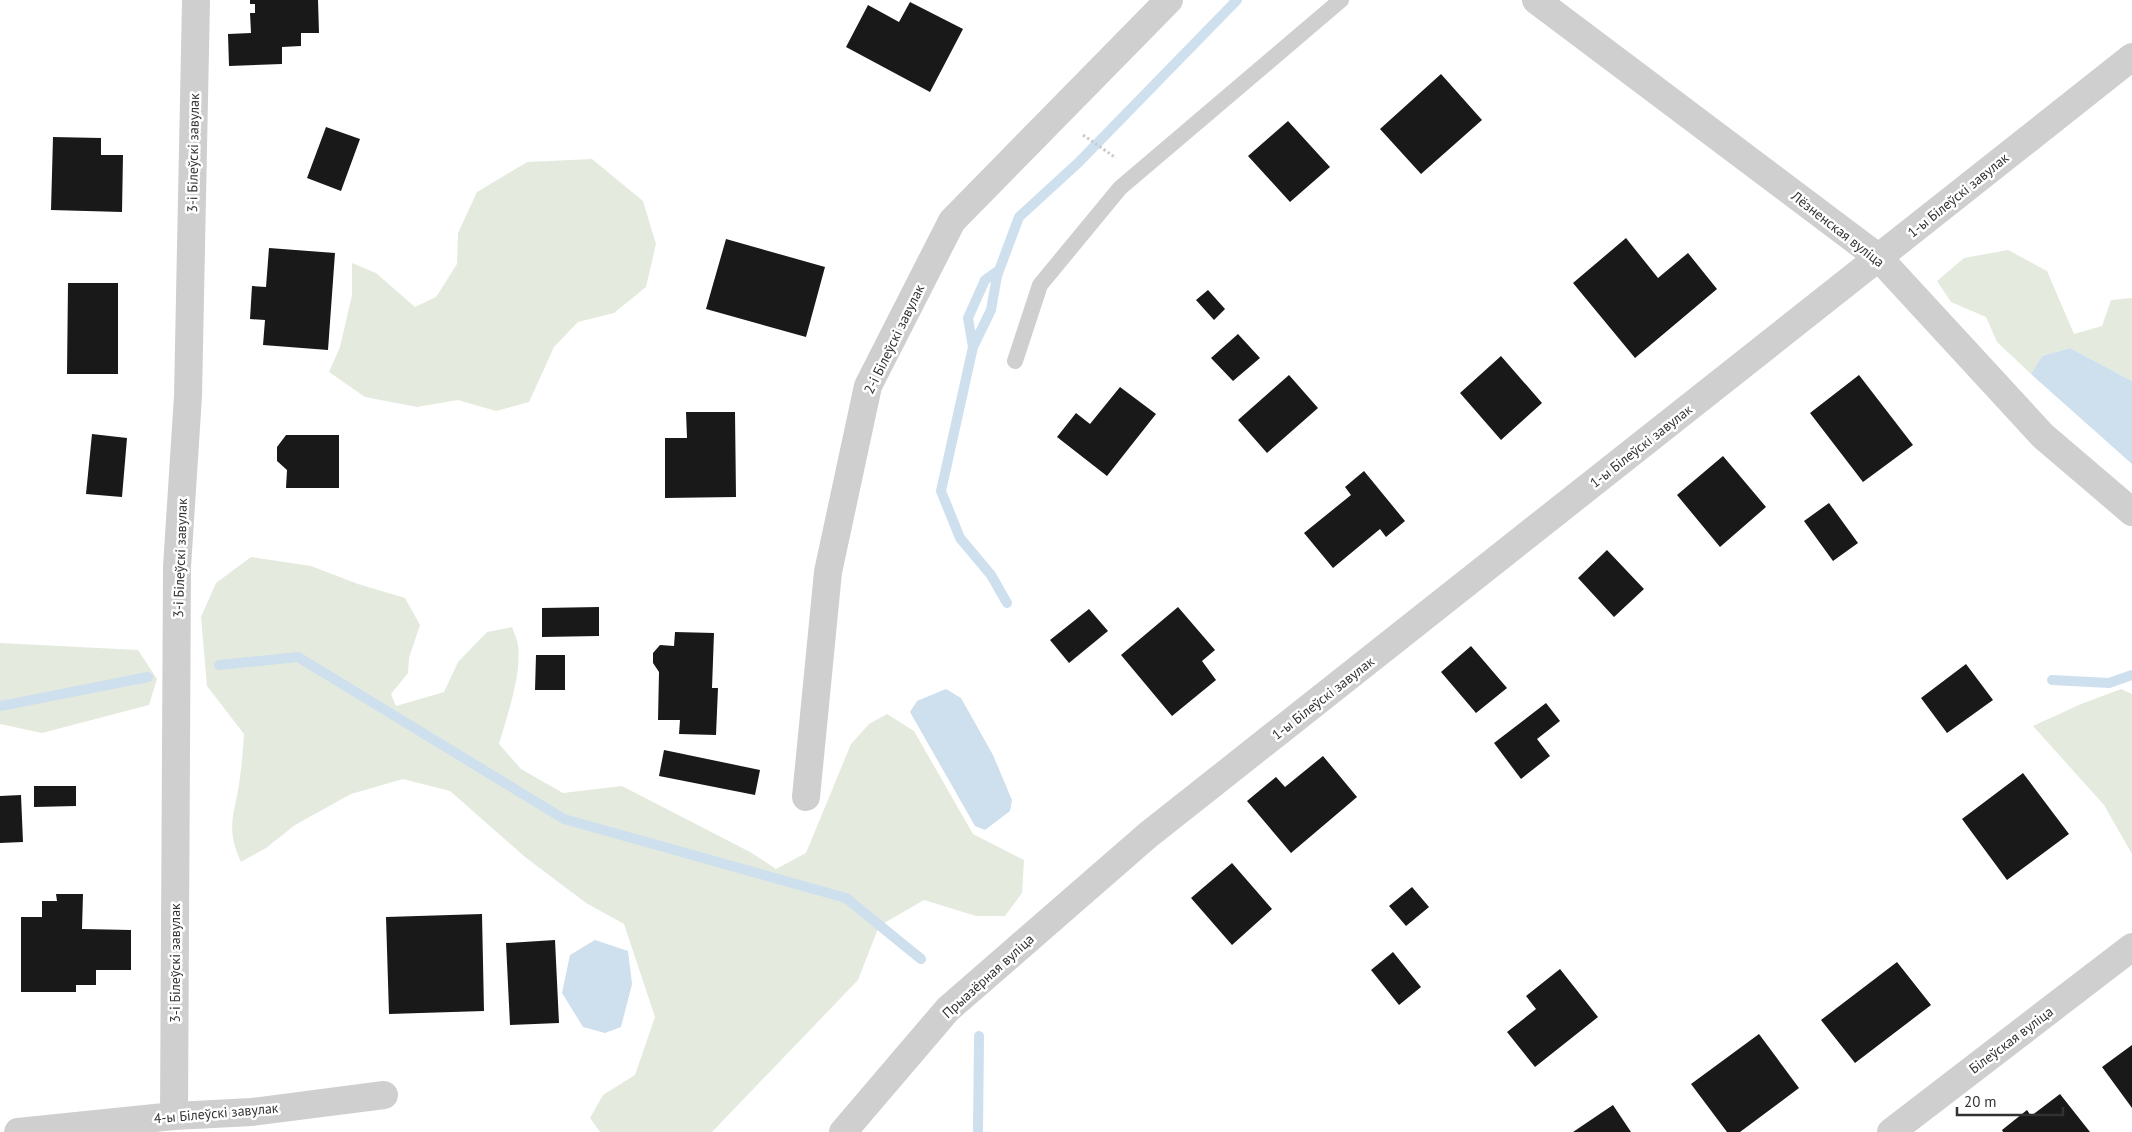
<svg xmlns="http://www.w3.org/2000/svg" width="2132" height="1132" viewBox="0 0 2132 1132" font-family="'PT Sans',sans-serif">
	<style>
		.green { fill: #e4ebde }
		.water { fill: #cedfed }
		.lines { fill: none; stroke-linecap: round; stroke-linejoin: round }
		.stream { stroke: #cedfed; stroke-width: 10 }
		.building { fill: #191919 }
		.path { stroke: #ccc; stroke-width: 3; stroke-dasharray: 2.5 2.5; stroke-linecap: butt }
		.service { stroke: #cfcfcf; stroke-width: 16 }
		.minor { stroke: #cfcfcf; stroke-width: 28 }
		.labels { text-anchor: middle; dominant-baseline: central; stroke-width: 5; stroke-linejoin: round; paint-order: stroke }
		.street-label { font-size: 14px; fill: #323232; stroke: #fff }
	</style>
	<rect width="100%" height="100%" fill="#fff"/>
	<path class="green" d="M592,159L643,201L656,244L646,287L614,313L578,322L554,347L529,402L496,411L458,400L417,407L365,397L329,372L340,347L352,295V263L376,273L415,307L436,297L457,264L458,233L477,192L527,162Z
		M2008,250L2047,271L2074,334L2102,326L2111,300L2132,298V381L2070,348L2042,356L2031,374L1997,342L1986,317L1951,302L1937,281L1964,258Z
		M251,557L311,566L358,584L405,598L420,625L409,658L408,673L391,694L396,706L444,692L458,662L487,632L512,627C514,633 517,639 518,645C522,674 507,716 499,744L521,769L563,793L622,786L752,853L776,869L806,853L851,744L869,724L887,714L914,731L973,834L1024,860L1022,893L1005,916H976L924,900L879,926L858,980L712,1132H600L590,1118L603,1095L635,1075L655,1017L624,924L586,903L525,857L450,791L403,779L351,794L295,825L266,848L241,862C224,825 236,813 240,777C242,763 243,748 244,734L207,686L201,617L216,583Z
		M0,643L138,650L157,679L149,705L42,733L0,724Z
		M2121,689L2132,694V854L2104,805L2033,726L2081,704Z"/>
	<path class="water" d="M2070,348L2132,381V464L2031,374L2042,356Z
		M946,689L961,698L993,755L1012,800L1010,811L985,830L975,826L910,712L917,701Z
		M595,940L628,951L632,984L621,1027L605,1033L583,1027L562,993L570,955Z"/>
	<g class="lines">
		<path class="stream" d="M973,347L968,318L985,280L999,270
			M1007,603L991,575L960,538L941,491L973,347L991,310L997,276L1019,217L1079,162L1237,0
			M219,665L298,657L564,819L846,898L921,959
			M2052,680L2109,683L2132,675
			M0,706L148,677
			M978,1132L979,1036"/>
	</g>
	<path class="building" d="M250,0H318L319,33H301V46L282,47V64L229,66L228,34L251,33L250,13H255V4H250Z
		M910,2L963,29L930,92L846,47L868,5L899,22Z
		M1441,74L1482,120L1421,174L1380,129Z
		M1288,121L1330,167L1290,202L1248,156Z
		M326,127L360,139L341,191L307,178Z
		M53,137L101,138V155H123L122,212L51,210Z
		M1626,238L1658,278L1688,253L1717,289L1635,358L1573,283Z
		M726,239L825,267L806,337L706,309Z
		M269,248L335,253L328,350L263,345L265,320L250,319L252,286L266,287Z
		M68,283H118V374H67Z
		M1208,290L1225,309L1214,320L1196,300Z
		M1238,334L1260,358L1233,381L1211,358Z
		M1501,356L1542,403L1501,440L1460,393Z
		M1289,375L1318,408L1267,453L1238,420Z
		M1859,375L1913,445L1863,482L1810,413Z
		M1120,387L1156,414L1107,476L1057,437L1076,413L1090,424Z
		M686,412H735L736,497L665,498V438H687Z
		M92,434L127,438L122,497L86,494Z
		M286,435H339V488H286L287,470L277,461V447Z
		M1723,456L1766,507L1720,547L1677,495Z
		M1364,471L1405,521L1386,537L1380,529L1333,568L1304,533L1351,495L1345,487Z
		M1829,503L1858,543L1833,561L1804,521Z
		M1607,550L1644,589L1614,617L1578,578Z
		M599,607V636L542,637V608Z
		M1178,607L1215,650L1202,661L1216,680L1172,716L1121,655Z
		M1089,609L1108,631L1069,663L1050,640Z
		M675,632L714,633L712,688H718L716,735L679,734L680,720H658L659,672L653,663V653L660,645L674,646Z
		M1471,646L1507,688L1476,713L1441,672Z
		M536,655H565V690H535Z
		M1966,664L1993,700L1947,733L1921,698Z
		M1546,703L1560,721L1537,739L1550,756L1521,779L1494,743Z
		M664,750L760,770L755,795L659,776Z
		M1323,756L1357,797L1291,853L1247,801L1276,777L1285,787Z
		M2023,773L2069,834L2007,880L1962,819Z
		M34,786H76V806L34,807Z
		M21,795L23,842L0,843V796Z
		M1232,863L1272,909L1232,945L1191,898Z
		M1412,887L1429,907L1406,926L1389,906Z
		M56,894H83L82,929L131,930V970H96V985H76V992H21V917H42V901H57Z
		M482,914L484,1011L389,1014L386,917Z
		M555,940L559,1023L510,1025L506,943Z
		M1393,952L1421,987L1399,1005L1371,970Z
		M1897,962L1931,1005L1855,1063L1821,1020Z
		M1560,969L1598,1017L1535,1067L1507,1032L1536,1009L1526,996Z
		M1759,1034L1799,1088L1740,1132H1727L1691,1084Z
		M2132,1045V1108L2102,1067Z
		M2060,1094L2090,1132H2003L2002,1130L2027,1110L2031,1116Z
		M1613,1105L1631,1132H1573Z"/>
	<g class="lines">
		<path class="path" d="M1083,135L1116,158"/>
		<path class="service" d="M1015,361L1040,285L1120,188L1341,0"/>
		<path class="minor" d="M1536,0L1879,258L2043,436L2132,512
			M806,797L828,572L868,386L952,221L1169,0
			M174,1116L177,567L188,396L196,0
			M18,1132L174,1116L252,1112L384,1095
			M843,1132L948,1009L1148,835L2132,57
			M1891,1132L2132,947"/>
	</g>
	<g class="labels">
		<g class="street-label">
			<text transform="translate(193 153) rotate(-89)">3-і Білеўскі завулак</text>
			<text transform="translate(1958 195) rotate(-39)">1-ы Білеўскі завулак</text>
			<text transform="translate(1838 229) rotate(38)">Лёзненская вуліца</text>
			<text transform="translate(894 339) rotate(-64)">2-і Білеўскі завулак</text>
			<text transform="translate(1641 446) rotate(-38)">1-ы Білеўскі завулак</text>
			<text transform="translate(180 558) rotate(-88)">3-і Білеўскі завулак</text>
			<text transform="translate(1323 698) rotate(-38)">1-ы Білеўскі завулак</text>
			<text transform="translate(175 963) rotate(-90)">3-і Білеўскі завулак</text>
			<text transform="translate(988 976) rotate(-42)">Прыазёрная вуліца</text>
			<text transform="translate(2011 1040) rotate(-37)">Білеўская вуліца</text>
			<text transform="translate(216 1113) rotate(-5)">4-ы Білеўскі завулак</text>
		</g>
	</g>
	<path d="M1957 1107v8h106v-8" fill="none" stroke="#323232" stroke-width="2.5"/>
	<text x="1964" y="1107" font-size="15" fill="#323232" stroke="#ffffff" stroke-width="4" paint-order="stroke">20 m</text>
</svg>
